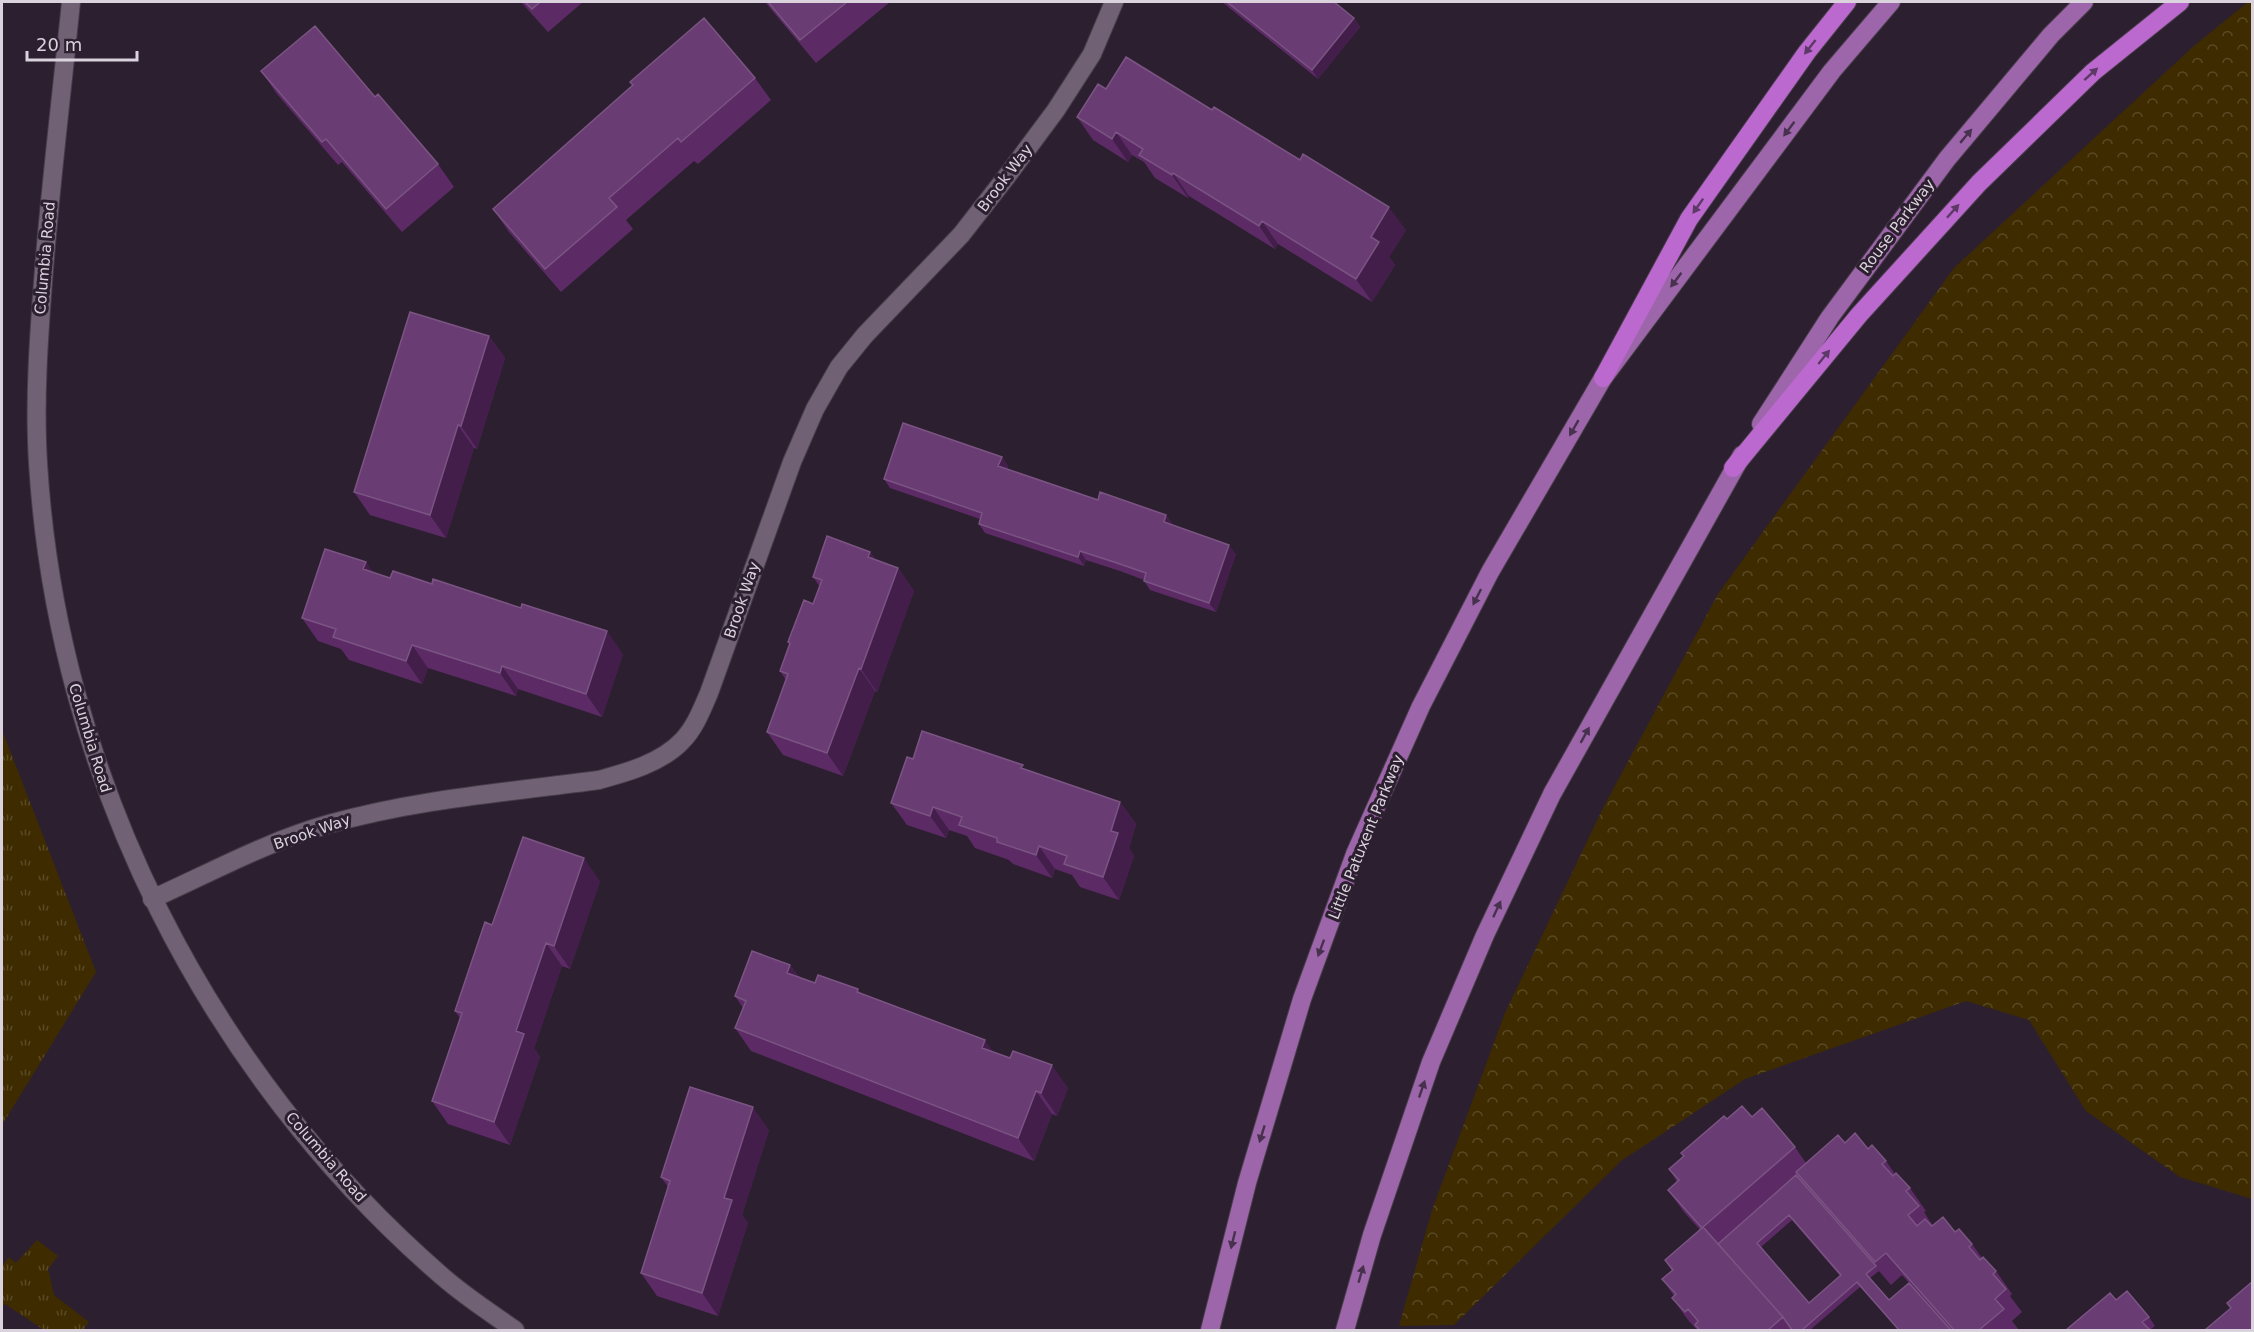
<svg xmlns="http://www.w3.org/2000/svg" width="2254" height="1332" viewBox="0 0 2254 1332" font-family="'DejaVu Sans',sans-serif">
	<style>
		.grass { fill: url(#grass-tufts) }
		.forest { fill: url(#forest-crowns) }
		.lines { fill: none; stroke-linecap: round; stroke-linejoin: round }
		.minor-casing { stroke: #473d49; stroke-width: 20 }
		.secondary-casing { stroke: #473d49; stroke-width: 20 }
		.primary-casing { stroke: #473d49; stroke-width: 20 }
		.motorway-casing { stroke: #473d49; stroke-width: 20 }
		.minor { stroke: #706274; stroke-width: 18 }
		.secondary { stroke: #706274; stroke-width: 18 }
		.primary { stroke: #9d66aa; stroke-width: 18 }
		.motorway { stroke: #bb69ce; stroke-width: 18 }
		.wall { fill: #5c2b66; fill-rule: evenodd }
		.shaded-wall { fill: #431e4b }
		.building { fill: #693d73; stroke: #7b5483; stroke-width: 1.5; fill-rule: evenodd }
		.oneway { fill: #5e3967 }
		.oneway2 { fill: #48314e }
		.labels { text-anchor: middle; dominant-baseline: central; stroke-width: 6; stroke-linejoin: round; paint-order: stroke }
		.street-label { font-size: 15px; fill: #dad2dc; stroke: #2c1f2f }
	</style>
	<defs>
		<pattern id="grass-tufts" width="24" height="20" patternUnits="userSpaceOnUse" patternTransform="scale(1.5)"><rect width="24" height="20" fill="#3e2b00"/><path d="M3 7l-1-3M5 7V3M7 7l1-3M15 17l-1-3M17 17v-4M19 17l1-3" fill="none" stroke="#594925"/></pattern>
		<pattern id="forest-crowns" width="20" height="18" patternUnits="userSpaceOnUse" patternTransform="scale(1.5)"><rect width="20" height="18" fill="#3e2b00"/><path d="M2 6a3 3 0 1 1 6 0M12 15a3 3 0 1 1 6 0" fill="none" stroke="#594925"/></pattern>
	</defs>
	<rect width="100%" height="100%" fill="#2c1f2f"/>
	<path class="grass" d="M2,730L96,972L2,1125Z
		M37,1240L58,1256L48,1269L54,1295L89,1322L83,1330H44L5,1304L2,1307V1266L9,1257L16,1263Z"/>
	<path class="forest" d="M2248,2H2252V1199L2180,1177L2086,1111L2029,1020L1966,1001L1745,1079L1621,1161L1454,1325L1399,1326L1432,1210L1505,1013L1603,808L1718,594L1954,268L2195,45Z"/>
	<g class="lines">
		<defs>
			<path id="minor" d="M152,899C210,873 268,841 329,824C416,799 510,792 599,780C628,772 661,763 682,741C695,728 702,709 709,693L792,462L815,409L839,367L865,335L961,235L1007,176L1056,110L1092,54L1114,2"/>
			<path id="secondary" d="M71,2C62,91 51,180 44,269C39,334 34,399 38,463C57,775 207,1073 443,1277C466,1297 491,1313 515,1330"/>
			<path id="primary" d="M1761,424L1830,317L1947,159L2051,35L2084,2
				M1210,1330L1247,1183L1302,999L1355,854L1421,706L1490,572L1603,378L1832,71L1891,2
				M1345,1330L1372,1235L1431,1062L1485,935L1552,794L1742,455"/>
			<path id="motorway" d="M1603,378L1689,219L1807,52L1847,2
				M1733,468L1859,315L1979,183L2093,72L2180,2"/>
		</defs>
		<use href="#minor" class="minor-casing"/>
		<use href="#secondary" class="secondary-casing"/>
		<use href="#primary" class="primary-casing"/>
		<use href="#motorway" class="motorway-casing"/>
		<use href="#minor" class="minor"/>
		<use href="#secondary" class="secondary"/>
		<use href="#primary" class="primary"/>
		<use href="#motorway" class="motorway"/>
	</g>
	<path class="wall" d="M521,2H583L548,32Z
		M765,2H890L816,63Z
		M1222,2H1334L1354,18L1360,27L1318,79Z
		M261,71L375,97L438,164L454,187L402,232L342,162L338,165L277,94Z
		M755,78L771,100L698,164L694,161L626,220L633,229L561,292L509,232L493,209L633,86L630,82Z
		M1106,89L1406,230L1389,257L1395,265L1372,302L1278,244L1275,249L1189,196L1188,198L1155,178L1144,162L1132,155L1128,162L1093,140L1077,117Z
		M489,336L505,358L477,449L474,448L446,538L370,515L354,492Z
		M1002,457L1008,466L1007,469L1098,500L1166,515L1172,524V525L1236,554L1216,612L1150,590L1144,581V580L1120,571L1086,560L1084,566L985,533L979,524L980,519L890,488L884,479Z
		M870,552L876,560L898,568L914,591L877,692L875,691L843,776L783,755L767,732L786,680L780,671L790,644L788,642L813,604L820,587L813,577Z
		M366,562L372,572L623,654L602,717L518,689L516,696L428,668L422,684L349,660L341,649L318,641L302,618Z
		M913,759L1026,770L1120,802L1136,824L1129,848L1134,856L1119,900L1080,887L1072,875L1055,869L1052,878L1013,864L1009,860L975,848L967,836L949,830L946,838L907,825L891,803Z
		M600,881L570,969L562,966L534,1048L540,1057L510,1145L448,1124L432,1101L460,1018L455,1011L492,925Z
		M790,965L798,976L815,983L858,989L861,994L993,1052L1068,1088L1057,1116L1052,1114L1034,1161L751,1051L735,1028L743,1008L735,996Z
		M1752,1117L1795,1147L1806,1163L1845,1143L1868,1149L1886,1161L1895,1174L1910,1188L1926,1211L1924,1212L1933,1226L1955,1232L1972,1244L1982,1258L1996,1271L2012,1294L2010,1296L2022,1312L2012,1321L2019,1330H1899L1860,1287L1810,1330H1697L1688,1320L1672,1298L1674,1296L1662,1279L1672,1271L1665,1260L1700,1230L1684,1212L1668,1190L1677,1182L1669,1169L1727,1119ZM1792,1220L1840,1276L1809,1303L1761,1247ZM1879,1271L1891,1285L1902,1275L1909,1283L1889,1300L1870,1278Z
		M769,1130L742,1215L748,1223L718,1316L657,1296L641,1273L668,1187L661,1177Z
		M2116,1300L2149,1317L2155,1326L2150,1330H2066Z"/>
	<path class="shaded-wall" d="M1354,18L1360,27L1318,79L1312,70Z
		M1116,132L1132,155L1128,162L1112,139Z
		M1173,173L1189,196L1188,198L1172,175Z
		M1389,207L1406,230L1389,257L1395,265L1372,302L1356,279L1371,237Z
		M1262,221L1278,244L1275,249L1259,226Z
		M489,336L505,358L477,449L461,426Z
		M458,425L474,448L446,538L430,515Z
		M1002,457L1008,466L1005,475L998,466Z
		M1166,515L1172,524L1170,531L1164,522Z
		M1229,545L1236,554L1216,612L1209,603Z
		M1080,551L1086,560L1084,566L1078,557Z
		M870,552L886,575L868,557Z
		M366,562L382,585L363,569Z
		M898,568L914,591L877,692L861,669Z
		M607,631L623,654L602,717L586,694Z
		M412,645L428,668L422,684L406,661Z
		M502,666L518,689L516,696L500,673Z
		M859,668L875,691L843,776L827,753Z
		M1120,802L1136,824L1129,848L1134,856L1119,900L1103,877L1111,831Z
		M933,807L949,830L946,838L930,816Z
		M1039,846L1055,869L1052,878L1036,855Z
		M584,858L600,881L570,969L554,946Z
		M546,943L562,966L534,1048L540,1057L510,1145L494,1122L516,1031Z
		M790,965L806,988L787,973Z
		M985,1040L1001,1063L982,1048Z
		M1052,1065L1068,1088L1057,1116L1041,1093Z
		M1036,1091L1052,1114L1034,1161L1018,1138Z
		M753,1107L769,1130L742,1215L748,1223L718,1316L702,1293L724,1198Z"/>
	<path class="building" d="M525,2H540L532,9Z
		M768,2H847L800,40Z
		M1227,2H1334L1354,18L1312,70Z
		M704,18L755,78L681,142L678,138L609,198L617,207L545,269L493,209L633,85L630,82Z
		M315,26L375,97L378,94L438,164L386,209L326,139L322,142L261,71Z
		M1126,57L1212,110L1214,107L1300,160L1303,154L1389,207L1371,237L1379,242L1356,279L1262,221L1259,226L1173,173L1172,175L1139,155L1143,149L1116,132L1112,139L1077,117L1098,84L1106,89Z
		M410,312L489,336L461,426L458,425L430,515L354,492Z
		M903,423L1002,457L998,466L1098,500L1100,492L1166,515L1164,522L1229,545L1209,603L1144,581L1146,573L1114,562L1080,551L1078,557L979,524L982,513L884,479Z
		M827,536L870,552L868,557L898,568L861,669L859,668L827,753L767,732L788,674L780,671L790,643L788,642L804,600L813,604L822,580L813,577Z
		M325,549L366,562L363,569L390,578L393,571L432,584L433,579L521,608L522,604L607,631L586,694L502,666L500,673L412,645L406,661L333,637L336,629L302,618Z
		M922,731L1023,765L1021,768L1120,802L1111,831L1118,833L1103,877L1064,864L1067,856L1039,846L1036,855L997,842V838L959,825L962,817L933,807L930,816L891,803L907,757L913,759Z
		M523,837L584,858L554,946L546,943L516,1031L524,1034L494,1122L432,1101L462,1013L455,1011L485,922L492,925Z
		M752,951L790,965L787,973L815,983L818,975L858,989L857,992L985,1040L982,1048L1010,1058L1013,1051L1052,1065L1041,1093L1036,1091L1018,1138L735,1028L746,1001L735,996Z
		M690,1087L753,1107L724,1198L732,1200L702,1293L641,1273L670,1181L661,1177Z
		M1742,1106L1752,1117L1762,1108L1795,1147L1703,1227L1783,1317L1768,1330H1700L1695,1325L1698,1321L1688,1309L1685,1312L1672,1298L1676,1294L1662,1279L1673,1270L1665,1260L1702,1228L1668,1190L1679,1180L1669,1169L1684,1156L1681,1153L1724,1116L1727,1119Z
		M1855,1133L1868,1149L1872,1145L1886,1161L1882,1164L1893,1176L1896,1173L1910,1188L1906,1191L1919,1206L1908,1215L1917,1226L1925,1219L1932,1226L1943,1217L1955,1232L1959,1229L1972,1244L1969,1247L1980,1260L1983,1257L1996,1271L1993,1274L2006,1289L1995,1299L2004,1309L1979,1330H1954L1886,1253L1875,1262L1796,1172L1838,1135L1845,1143Z
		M1796,1175L1876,1266L1866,1274L1889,1300L1909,1283L1951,1330H1899L1857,1282L1802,1330H1792L1783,1317L1718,1244ZM1789,1215L1841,1275L1809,1303L1757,1243Z
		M2253,1281V1330H2205L2231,1308L2227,1303Z
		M2127,1291L2149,1317L2142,1322L2150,1330H2066L2110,1293L2116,1300Z"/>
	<defs><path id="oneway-solid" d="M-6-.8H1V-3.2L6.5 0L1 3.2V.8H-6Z" transform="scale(1.5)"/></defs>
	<g class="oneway">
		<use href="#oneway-solid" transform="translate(1810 47) rotate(128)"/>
		<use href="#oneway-solid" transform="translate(2091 74) rotate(-42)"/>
		<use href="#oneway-solid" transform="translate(1698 206) rotate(125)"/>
		<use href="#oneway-solid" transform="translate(1953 211) rotate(-48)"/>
		<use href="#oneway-solid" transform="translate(1824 357) rotate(-51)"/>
	</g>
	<g class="oneway2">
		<use href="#oneway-solid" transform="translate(1789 129) rotate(127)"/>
		<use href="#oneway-solid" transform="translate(1966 136) rotate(-50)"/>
		<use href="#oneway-solid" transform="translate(1676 280) rotate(127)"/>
		<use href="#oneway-solid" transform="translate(1574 428) rotate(120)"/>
		<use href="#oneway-solid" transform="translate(1477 597) rotate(117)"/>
		<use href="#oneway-solid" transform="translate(1585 735) rotate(-61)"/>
		<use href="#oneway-solid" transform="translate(1497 909) rotate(-65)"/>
		<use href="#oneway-solid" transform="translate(1321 948) rotate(110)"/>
		<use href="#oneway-solid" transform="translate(1422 1089) rotate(-71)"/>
		<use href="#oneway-solid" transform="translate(1262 1134) rotate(107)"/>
		<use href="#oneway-solid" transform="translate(1233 1240) rotate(104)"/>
		<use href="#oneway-solid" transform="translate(1361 1274) rotate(-74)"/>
	</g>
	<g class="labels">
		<g class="street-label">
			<text transform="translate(1005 178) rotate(-53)">Brook Way</text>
			<text transform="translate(1897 226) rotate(-53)">Rouse Parkway</text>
			<text transform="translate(45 258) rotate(-85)">Columbia Road</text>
			<text transform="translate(742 600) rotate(-71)">Brook Way</text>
			<text transform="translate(90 738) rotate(73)">Columbia Road</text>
			<text transform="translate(312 832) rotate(-19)">Brook Way</text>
			<text transform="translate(1366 837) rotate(-68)">Little Patuxent Parkway</text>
			<text transform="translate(326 1157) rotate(49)">Columbia Road</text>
		</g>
	</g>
	<rect width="2254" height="1332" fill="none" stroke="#dad2dc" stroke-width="6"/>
	<path d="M27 51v9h110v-9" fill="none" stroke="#dad2dc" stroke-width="3"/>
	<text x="36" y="51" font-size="18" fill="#dad2dc" stroke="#2c1f2f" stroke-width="4.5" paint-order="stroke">20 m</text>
</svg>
